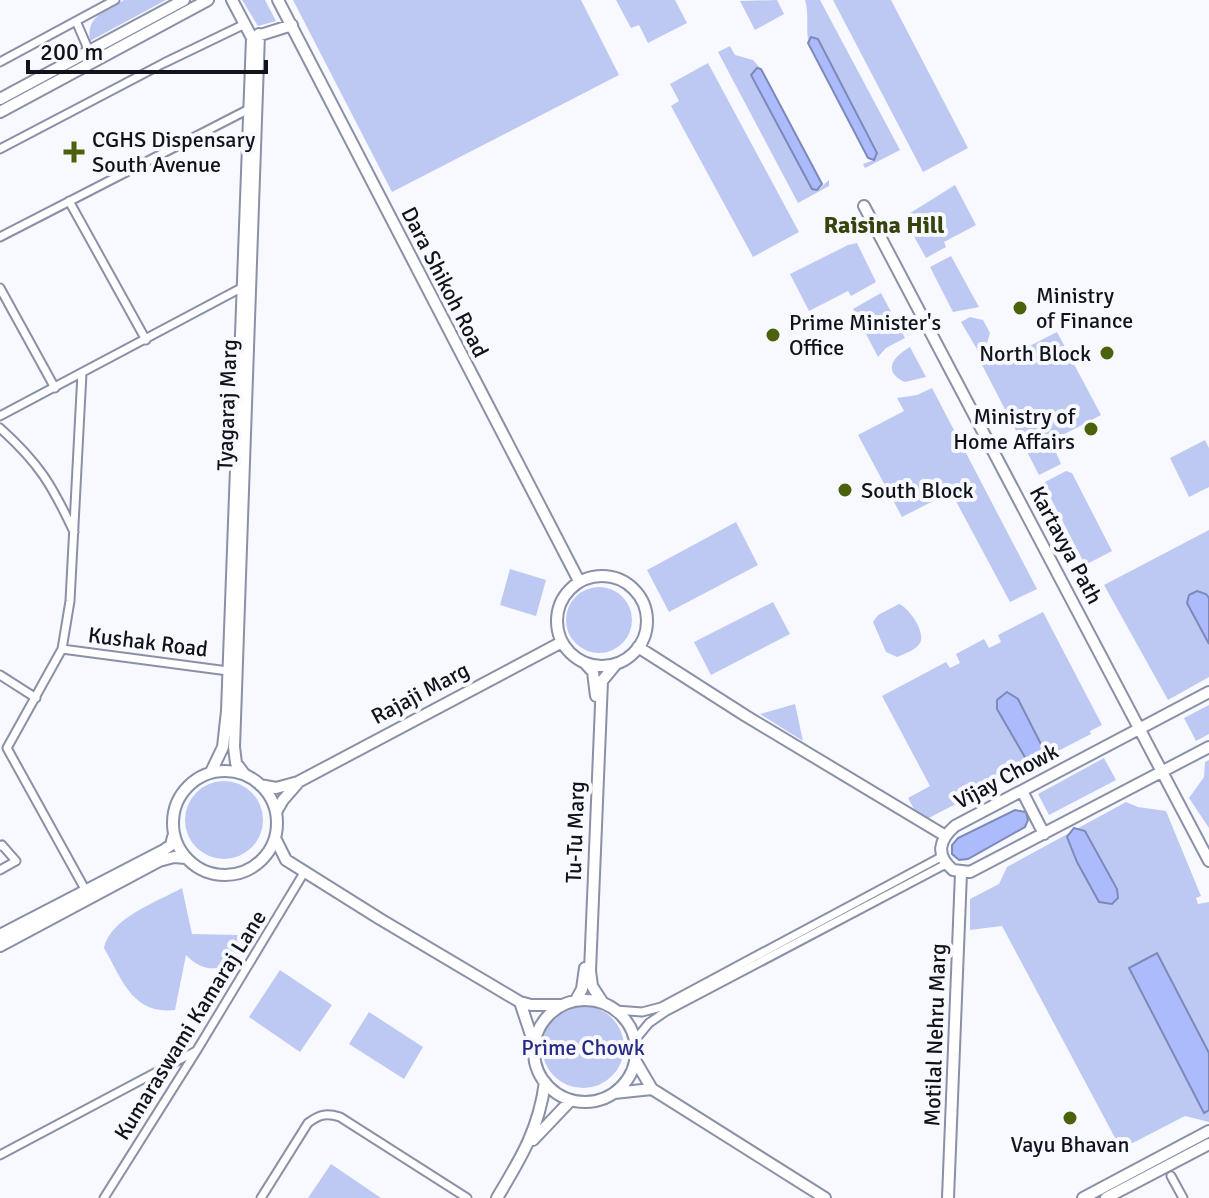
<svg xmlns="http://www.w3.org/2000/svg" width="1209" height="1198" viewBox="0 0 1209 1198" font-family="Signika,sans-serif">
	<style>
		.green { fill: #bec9f3 }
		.water { fill: #acbbfc; stroke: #7d89b8; stroke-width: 2 }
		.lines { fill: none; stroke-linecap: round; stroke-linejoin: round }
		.street-casing { stroke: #8a90a7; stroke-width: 11 }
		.secondary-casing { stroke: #8a90a7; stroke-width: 14 }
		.street { stroke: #fff; stroke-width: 7 }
		.secondary { stroke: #fff; stroke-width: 10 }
		.poi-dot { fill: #4c610c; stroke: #f7f9fe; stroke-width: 3 }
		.labels { text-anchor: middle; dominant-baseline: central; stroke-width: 8; stroke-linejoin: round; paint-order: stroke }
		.poi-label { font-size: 22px; fill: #10131b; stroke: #f7f9fe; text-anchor: start }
		.street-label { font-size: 22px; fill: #10131b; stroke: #f7f9fe }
		.park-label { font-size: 22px; fill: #272b85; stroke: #f7f9fe }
		.neighbourhood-label { font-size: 24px; font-weight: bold; fill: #35440c; stroke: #f7f9fe }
	</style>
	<rect width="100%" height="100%" fill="#f7f9fe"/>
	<path class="green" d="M124,0H166L90,41C86,16 105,11 124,0Z
		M242,0H265L276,21L258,26Z
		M293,0H581L619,75L392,192Z
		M616,0H675L687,23L648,43L639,25L631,28Z
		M777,0L784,14L755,30L740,1Z
		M805,0H820L900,150L865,168L863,164L874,160L814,37L808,40C806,25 809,14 805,0Z
		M833,0H891L968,148L923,172Z
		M730,46L735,55L753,60L761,69L757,68L751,76L812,189L820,188L829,180V186L798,203L718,52Z
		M708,63L799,232L753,257L671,106L679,101L670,84Z
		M955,185L976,225L944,242L946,247L926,258L905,220L907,215Z
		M857,243L876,282L851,296L848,291L809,311L790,274L848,245Z
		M951,256L979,307L953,312L930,267Z
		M881,293L905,338L886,348L878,357L853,309Z
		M970,317L983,320L990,333L986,347L978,351L961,322Z
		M1057,332L1101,415L1051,441L1061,464L1039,475L980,361L997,347L1004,359Z
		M910,347L926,377L905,382C881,371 894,356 910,347Z
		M932,388L1037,589L1010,602L951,492L902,517L858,435L904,411L897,398L917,395Z
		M1205,440L1209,448V487L1189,497L1170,458Z
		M1066,471L1072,473L1112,551L1085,565L1043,483Z
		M736,522L758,565L669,612L647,570Z
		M1209,530V677L1168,700L1104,585Z
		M510,569L546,580L536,616L500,605Z
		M566 620a33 33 0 1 1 66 0a33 33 0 1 1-66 0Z
		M773,602L790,634L711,675L694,642Z
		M899,604C909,608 926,632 920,643C916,650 904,654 897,657L886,652L873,622L878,615Z
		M1043,612L1102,725L1090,731L1091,734L921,822L908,798L930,786L882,696L946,662L950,668L960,663L956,654L984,639L989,648L1001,642L998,635Z
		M795,704L803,741L760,714Z
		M1209,705V734L1196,741L1184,718Z
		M1104,758L1116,780L1049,815L1038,794Z
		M1209,760V828L1189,798L1204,777L1205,762Z
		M185 820a39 39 0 1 1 78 0a39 39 0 1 1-78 0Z
		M1126,802L1138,807L1166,811L1201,896L1196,898L1198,904L1209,902V1122L1185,1116L1121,1149L1002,926L970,930V899L999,884L1007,867Z
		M182,888L192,934L238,935L240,946C231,973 204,975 186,955L175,1010C132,1015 122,979 104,948C110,918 157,902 182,888Z
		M280,970L332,1005L300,1052L249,1017Z
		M542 1047a41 41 0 1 1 82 0a41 41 0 1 1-82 0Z
		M369,1012L423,1047L404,1079L349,1044Z
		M331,1164L381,1198H308Z"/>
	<path class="water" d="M811,37L818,39L877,153L874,160L868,158L808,43Z
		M757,68L761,69L822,184L817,190L812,189L751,75Z
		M1197,591L1206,594L1209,598V644L1187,603L1189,595Z
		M1007,692L1018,699L1047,756V763L1041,769L1030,766L997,709V700Z
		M1015,810L1026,812L1028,820L1025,827L968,859L959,860L952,854V845L958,838Z
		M1074,828L1085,831L1117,889L1118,898L1112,904L1099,902L1077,862L1067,837Z
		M1157,953L1209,1053V1110L1204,1113L1129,968Z"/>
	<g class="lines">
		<defs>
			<path id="street" d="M76,21L89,51
				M0,62L115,0
				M0,149L164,63L245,24
				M69,201L146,340
				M0,237L249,109
				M0,288L55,388
				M82,373L70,601L62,649L7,748L86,891
				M0,416L243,287
				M0,428C39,463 52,485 74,532
				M62,649L228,671
				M0,675L36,698
				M0,846L2,845L16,861L0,870
				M616,1010L642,1012L661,1007L941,857
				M635,1040L649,1023L665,1012L946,864
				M0,1155L196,1051
				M1171,1176L1183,1198
				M104,1198L197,1050L305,871
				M261,1198L308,1123C320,1114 327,1113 340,1117L467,1198"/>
			<path id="secondary" d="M278,0L579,581
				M254,37L292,25
				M0,99L184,0
				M0,112L208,0
				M864,206L1209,861
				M557 621a45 45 0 1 1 90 0a45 45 0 1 1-90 0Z
				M638,647L746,716L944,835
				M584,662L593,672L596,696
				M1209,692L955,826C939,840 935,855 953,870L970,872L1209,747
				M173 823a52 52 0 1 1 104 0a52 52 0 1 1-104 0Z
				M211,772L223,747L227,711L252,38L232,0
				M245,775L236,763L234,747L259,34
				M260,785L276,788L298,782L562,642
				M1022,791L1044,834
				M276,812L283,800L297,784
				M275,838L286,860L380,919L520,1002L531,1005H561
				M0,935L164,850L171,845L173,837
				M0,946L159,861L174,857L186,858
				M534 1051a51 51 0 1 1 102 0a51 51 0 1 1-102 0Z
				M576,1000L582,989L585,968
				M520,1002L533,1041
				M603,1003L592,986L590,971L602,681L616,664
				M635,1060L652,1089L825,1198
				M614,1093L652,1089
				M533,1140L571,1100
				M497,1198C521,1158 539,1129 545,1082
				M948,1198L961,873
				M1083,1198L1209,1131
				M1106,1198L1209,1144"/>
		</defs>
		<use href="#street" class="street-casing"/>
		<use href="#secondary" class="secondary-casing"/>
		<use href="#street" class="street"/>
		<use href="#secondary" class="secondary"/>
	</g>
	<g class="poi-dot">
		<path d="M70 140h8v8h8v8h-8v8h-8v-8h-8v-8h8z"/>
		<circle cx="1020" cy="308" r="8"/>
		<circle cx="773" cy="335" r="8"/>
		<circle cx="1107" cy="353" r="8"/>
		<circle cx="1091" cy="429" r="8"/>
		<circle cx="845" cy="490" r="8"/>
		<circle cx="1070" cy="1118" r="8"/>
	</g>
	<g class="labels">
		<g class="poi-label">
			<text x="92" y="139">CGHS Dispensary<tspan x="92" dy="25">South Avenue</tspan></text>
			<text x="1036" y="295">Ministry<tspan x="1036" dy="25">of Finance</tspan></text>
			<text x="789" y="322">Prime Minister's<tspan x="789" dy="25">Office</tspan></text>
			<text x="1091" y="353" text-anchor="end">North Block</text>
			<text x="1075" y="416" text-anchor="end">Ministry of<tspan x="1075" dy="25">Home Affairs</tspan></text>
			<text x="861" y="490">South Block</text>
			<text x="1070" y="1144" text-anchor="middle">Vayu Bhavan</text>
		</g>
		<g class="street-label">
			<text transform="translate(445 282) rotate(63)">Dara Shikoh Road</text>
			<text transform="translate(227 405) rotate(-88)">Tyagaraj Marg</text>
			<text transform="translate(1066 545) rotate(62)">Kartavya Path</text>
			<text transform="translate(148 642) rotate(7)">Kushak Road</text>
			<text transform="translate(420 693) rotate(-28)">Rajaji Marg</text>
			<text transform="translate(1006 776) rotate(-28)">Vijay Chowk</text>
			<text transform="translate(575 832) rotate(-88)">Tu-Tu Marg</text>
			<text transform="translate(190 1025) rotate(-58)">Kumaraswami Kamaraj Lane</text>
			<text transform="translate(935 1035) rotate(-88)">Motilal Nehru Marg</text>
		</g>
		<g class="park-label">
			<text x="583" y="1047">Prime Chowk</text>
		</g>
		<g class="neighbourhood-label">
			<text x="884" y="225">Raisina Hill</text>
		</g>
	</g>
	<path d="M28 60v12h238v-12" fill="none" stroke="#10131b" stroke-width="4"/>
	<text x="40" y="60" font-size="24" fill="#10131b" stroke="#f7f9fe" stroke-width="6" paint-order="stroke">200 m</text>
</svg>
